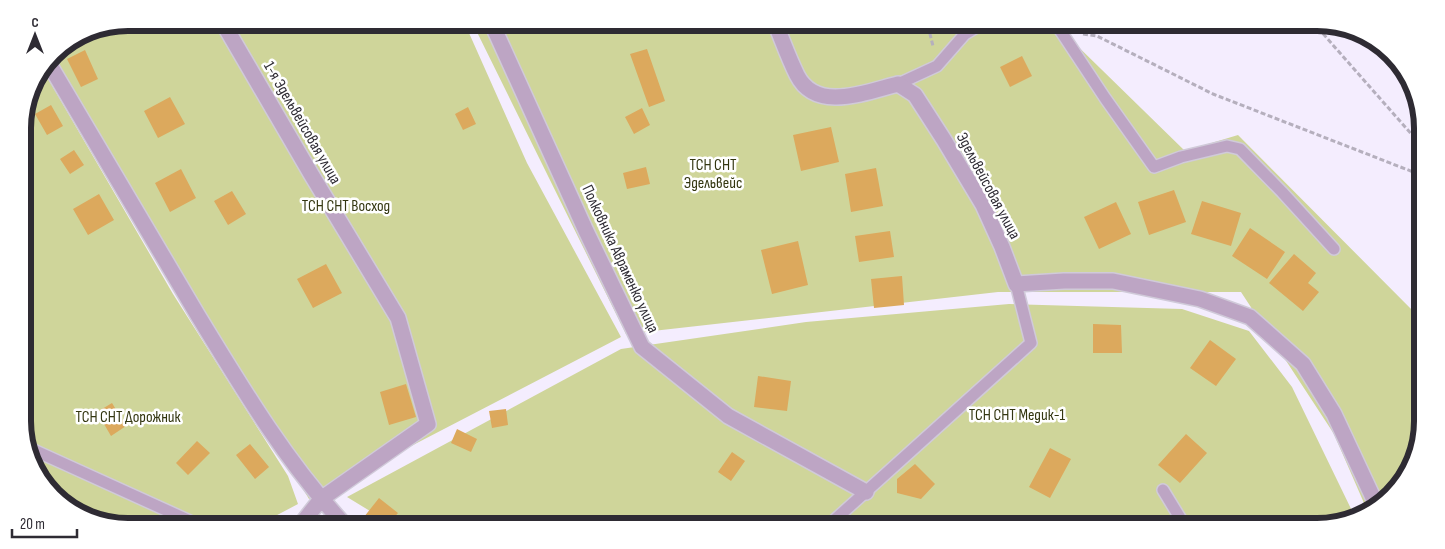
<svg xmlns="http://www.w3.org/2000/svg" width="1445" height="549" viewBox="0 0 1445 549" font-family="'Sofia Sans Condensed',sans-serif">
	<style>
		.green { fill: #cfd59a }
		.building { fill: #dca95d }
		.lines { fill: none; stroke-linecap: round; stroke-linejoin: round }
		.service-casing { stroke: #d0cad9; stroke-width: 14 }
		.minor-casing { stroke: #d0cad9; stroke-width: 18 }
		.path { stroke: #b5afbd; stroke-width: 3; stroke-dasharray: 5 2.5; stroke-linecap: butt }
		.service { stroke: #bda5c4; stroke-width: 11 }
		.minor { stroke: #bda5c4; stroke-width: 15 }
		.labels { text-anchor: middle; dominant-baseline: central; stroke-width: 5; stroke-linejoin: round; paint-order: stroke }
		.street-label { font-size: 16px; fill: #2e2b33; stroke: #fff }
		.park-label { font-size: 16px; fill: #333610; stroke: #fff }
		.rim { fill: none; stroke: #2e2b33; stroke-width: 6 }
	</style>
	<rect width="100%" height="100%" fill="#f4edfe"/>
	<path class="green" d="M129,23L465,24L527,163L621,337L309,499L47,64L58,49L88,30Z
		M473,24L1058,27L1185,151L1238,135L1419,317L1417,454L1381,504L1367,510L1334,434L1241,292H998L626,334Z
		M43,70L173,294L288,476L298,504L264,522L95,521L49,490L24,441L23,121L33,82Z
		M1009,304L1182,309L1249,331L1292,387L1354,515L1323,526L388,522L347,497L621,349L806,322Z"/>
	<path class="building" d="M99,28L80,41L78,37L88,30Z
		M647,49L665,101L649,107L630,54Z
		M85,50L98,79L81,87L67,59Z
		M1022,56L1032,76L1010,87L1000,67Z
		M170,97L185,124L158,138L144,111Z
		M51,105L63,126L47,135L35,114Z
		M468,107L476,124L463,130L455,114Z
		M642,108L650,125L634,134L625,117Z
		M831,127L839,162L801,171L793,135Z
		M74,150L84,165L70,174L60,159Z
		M646,167L650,184L627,189L623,173Z
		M876,168L883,206L851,212L845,174Z
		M181,169L196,198L170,212L155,183Z
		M1174,190L1186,222L1149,235L1138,202Z
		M232,191L246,214L228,225L214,201Z
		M99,194L114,220L88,235L73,209Z
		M1202,201L1241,213L1231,246L1191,234Z
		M1116,202L1131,234L1099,249L1084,217Z
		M1250,228L1285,252L1267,279L1232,256Z
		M890,231L894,257L859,262L855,236Z
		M798,241L808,285L772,294L761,250Z
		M1294,254L1316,273L1308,283L1319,292L1303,311L1269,283Z
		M326,264L342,293L313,308L297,279Z
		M902,276L904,305L874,308L871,279Z
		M1093,324L1121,325L1122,353H1093Z
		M1210,340L1236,359L1216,386L1190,368Z
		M758,376L791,381L787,411L754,407Z
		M406,384L416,417L389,425L380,392Z
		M24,401L33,407L24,420Z
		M112,403L126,426L111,436L97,412Z
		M506,409L508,425L492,428L489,411Z
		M457,429L477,439L471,452L451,443Z
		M1186,434L1207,453L1180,483L1158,465Z
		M197,441L210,453L188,475L176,463Z
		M250,444L269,467L255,479L236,455Z
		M1050,448L1071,459L1050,498L1029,487Z
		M732,452L745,461L731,481L718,472Z
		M915,464L935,484L921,499L897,493V479Z
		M379,498L398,513L390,522H360Z"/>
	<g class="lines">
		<defs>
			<path id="service" d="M1058,27L1105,98L1154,167L1181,157L1227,146L1240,149L1282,192L1334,249
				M898,84L937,66L965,34L978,26
				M27,447L190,521
				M1163,490L1185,526
				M830,524L1031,343L1016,284"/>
			<path id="minor" d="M223,23L311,174L398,318L428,424L321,499L303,522
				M492,24L586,231L642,347L728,416L866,492
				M776,25C783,42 789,59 797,75C816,113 866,92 898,84L915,95L944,140L983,205L1002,247L1016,284L1064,281H1113L1200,299L1250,317L1303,364L1334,414L1377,506
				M48,62C97,146 147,230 197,314C241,386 284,459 342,522"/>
		</defs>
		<use href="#service" class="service-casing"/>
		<use href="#minor" class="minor-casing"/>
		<path class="path" d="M928,26L933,46
			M1318,28L1421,145
			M1083,34L1097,36L1213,94L1421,175"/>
		<use href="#service" class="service"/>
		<use href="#minor" class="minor"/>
	</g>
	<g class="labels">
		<g class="street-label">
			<text transform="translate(302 123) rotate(60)">1-я Эдельвейсовая улица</text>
			<text transform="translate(988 186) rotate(62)">Эдельвейсовая улица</text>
			<text transform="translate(620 259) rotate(65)">Полковника Авраменко улица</text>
		</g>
		<g class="park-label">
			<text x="713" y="165">ТСН СНТ<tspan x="713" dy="18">Эдельвейс</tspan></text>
			<text x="346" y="206">ТСН СНТ Восход</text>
			<text x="1017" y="415">ТСН СНТ Медик-1</text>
			<text x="128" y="417">ТСН СНТ Дорожник</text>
		</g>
	</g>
	<path d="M0 0H1445V549H0ZM128 31H1317A97 97 0 0 1 1414 128V421A97 97 0 0 1 1317 518H128A97 97 0 0 1 31 421V128A97 97 0 0 1 128 31Z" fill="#fff" fill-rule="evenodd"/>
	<path class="rim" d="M128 31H1317A97 97 0 0 1 1414 128V421A97 97 0 0 1 1317 518H128A97 97 0 0 1 31 421V128A97 97 0 0 1 128 31Z"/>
	<g transform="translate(35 35)" stroke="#ffffff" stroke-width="4" paint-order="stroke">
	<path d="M0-4L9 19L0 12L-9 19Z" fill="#2e2b33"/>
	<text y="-8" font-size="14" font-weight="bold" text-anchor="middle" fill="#2e2b33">С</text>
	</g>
	<path d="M12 529v8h65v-8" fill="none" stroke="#2e2b33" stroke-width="2.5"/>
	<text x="20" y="529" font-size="15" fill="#2e2b33" stroke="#ffffff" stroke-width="4" paint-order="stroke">20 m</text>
</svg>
